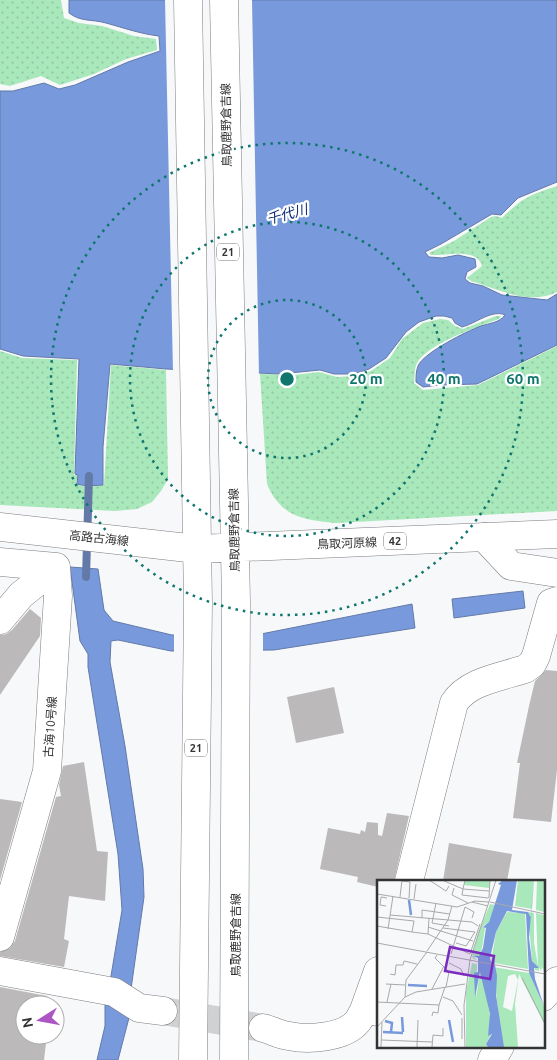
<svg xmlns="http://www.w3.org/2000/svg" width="557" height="1060" viewBox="0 0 557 1060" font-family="Ubuntu,'Noto Sans JP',sans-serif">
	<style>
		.grass { fill: url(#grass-dots) }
		.water { fill: #7899db; stroke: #637aa9 }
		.pier { fill: #f7f8fa }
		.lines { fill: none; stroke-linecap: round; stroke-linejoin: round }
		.stream { stroke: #637aa9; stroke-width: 8 }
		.building { fill: #bbb9ba }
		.minor-tunnel { stroke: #d0d1d2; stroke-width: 28; stroke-dasharray: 28 14; stroke-linecap: butt }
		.minor-casing { stroke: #7d7d80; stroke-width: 29 }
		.major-casing { stroke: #7d7d80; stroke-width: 29 }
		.minor { stroke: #fff; stroke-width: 28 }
		.major { stroke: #fff; stroke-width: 28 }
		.ring { fill: none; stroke: #0f766e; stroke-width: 2.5; stroke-dasharray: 2.5 5 }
		.labels { text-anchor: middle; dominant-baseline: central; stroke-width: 4.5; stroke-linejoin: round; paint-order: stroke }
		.shield { fill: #fff; stroke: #707071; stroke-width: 1 }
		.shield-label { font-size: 11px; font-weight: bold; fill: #333334 }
		.street-label { font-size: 12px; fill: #333334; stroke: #fff }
		.water-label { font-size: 14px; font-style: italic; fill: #0e2c78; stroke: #fff }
		.inset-river { fill: none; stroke: #7899db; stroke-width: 2.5 }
		.inset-road { fill: none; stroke: #a9a9ab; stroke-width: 1 }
		.view { fill: #7b2cbf; fill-opacity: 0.15; stroke: #7b2cbf; stroke-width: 2.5 }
		.inset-edge { fill: none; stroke: #333334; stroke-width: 2.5 }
		.centre { fill: #0f766e; stroke: #fff; stroke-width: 2.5 }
		.ring-label { font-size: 15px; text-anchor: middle; font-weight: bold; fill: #0f766e; stroke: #fff; stroke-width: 4.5; stroke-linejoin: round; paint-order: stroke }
	</style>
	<defs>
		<pattern id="grass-dots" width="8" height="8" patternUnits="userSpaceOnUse" patternTransform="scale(1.25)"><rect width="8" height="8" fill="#a9e8bb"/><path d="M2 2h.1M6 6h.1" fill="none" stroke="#92c7a1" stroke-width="1.8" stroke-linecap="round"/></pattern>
	</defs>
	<rect width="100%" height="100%" fill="#f7f8fa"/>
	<path class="grass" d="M0,0H61L64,18L79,23L102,26L134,36L156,39L157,50L126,59L94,74L60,85L41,76L10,86L0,84Z
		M557,186V292C529,306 498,289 471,281L467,278L482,266C477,247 445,256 431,255L429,253L454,241L491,217L496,216L502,218C523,197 530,195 557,186Z
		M496,316H501L499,319C477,327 429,343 417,363C414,369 415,376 414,383L423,390L478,385L557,346V511L336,523C303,520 281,517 267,484L260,374L294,375L319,372L337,377L354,376L371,371L390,358L402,339L423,323L440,319L448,320L455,326L463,329Z
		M0,351L22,358L77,360L74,475H78L76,484L88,487L104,485L111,365L166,370L168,479L161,491L152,502L137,509L115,511L0,505Z"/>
	<path class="water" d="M69,0H557V182L518,198L501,215L492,214L441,244L425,252L429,257L442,258L458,255L475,259L476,267L467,272L465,279L470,283L483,286L502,295L547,300L557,294V345L477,384L440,385L423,387L416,382C416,377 416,371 418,366C423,353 467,331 481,326C490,323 499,323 505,315C492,309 475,324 462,327L455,323L452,318L444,316H436L419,322L406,332L386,358L369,369L354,374H334L320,370L280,374L166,369L110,364L103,447V485L87,486L77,484L78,475L75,474L79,359L23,356L0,349V91H13L44,83L59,89L75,85L128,62L160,51L159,36C141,34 124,28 106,23C91,19 81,22 69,13Z
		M70,567L98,569L104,610L113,621L172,635L261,634L412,604L415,628L274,650L171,651L118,640L111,641L110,662L125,746L143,869L144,897L130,996V1014L118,1060H97L105,1026V1003L110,982L122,910L118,854L88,667V654L80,641Z
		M523,591L525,608L454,618L452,599Z"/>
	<path class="pier" d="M165,0H252L259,376L173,372Z
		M263,631V653H174V633Z"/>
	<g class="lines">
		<path class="stream" d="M86,577L89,476"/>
	</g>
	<path class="building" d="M30,609L41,618L40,636L0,695V635L6,634L12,630Z
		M546,670L557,671V770L551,822L513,818L520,763H517L529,706L535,681Z
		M334,687L344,733L296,743L287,697Z
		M84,762L97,851L108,852L105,901L69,896L64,939L69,941L64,967L0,956V952L10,948L15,941L56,797L61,796L59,785L63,766Z
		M0,799L22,802L0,880Z
		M387,813L409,816L394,881H378V887L357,882L358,877L320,869L328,828L360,834L361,830L365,832L367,822L378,823V835L382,836Z
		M449,843L512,854L507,881H443Z
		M0,987L47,996L46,1005H25V1035H47L44,1060H0Z"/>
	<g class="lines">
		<path class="minor-tunnel" d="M163,1011L263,1028"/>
		<defs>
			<path id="minor" d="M484,537L511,566L557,573
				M0,562L56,567L58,596L47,771L0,937
				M0,620L21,595L56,567
				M409,881L454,703C468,681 501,677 525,669L532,664L536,656L551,603L557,601
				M0,971L114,992L139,1008L163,1011
				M543,997L557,981
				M364,1010L378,971
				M263,1028C271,1030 280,1035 289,1036C308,1040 345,1038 358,1021C360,1018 362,1014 364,1010L378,1012
				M492,1060L500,1046"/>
			<path id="major" d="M188,0L198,603L193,1060
				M224,0L236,602L234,1060
				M0,527L197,549L557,534"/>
		</defs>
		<use href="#minor" class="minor-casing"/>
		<use href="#major" class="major-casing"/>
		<use href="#minor" class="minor"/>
		<use href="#major" class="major"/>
	</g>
	<g class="ring">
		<circle cx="287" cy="379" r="79"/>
		<circle cx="287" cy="379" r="157"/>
		<circle cx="287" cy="379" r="236"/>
	</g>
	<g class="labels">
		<g class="shield">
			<rect x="217" y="243.5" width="22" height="17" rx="4"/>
			<rect x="384" y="532.5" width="22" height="17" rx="4"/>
			<rect x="185" y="739.5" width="22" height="17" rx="4"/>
		</g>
		<g class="shield-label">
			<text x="228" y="252">21</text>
			<text x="395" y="541">42</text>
			<text x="196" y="748">21</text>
		</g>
		<g class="street-label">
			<text transform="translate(226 125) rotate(-91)">鳥取鹿野倉吉線</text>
			<text transform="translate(234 530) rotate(-91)">鳥取鹿野倉吉線</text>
			<text transform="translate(99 538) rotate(6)">高路古海線</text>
			<text transform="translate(347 543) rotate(-2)">鳥取河原線</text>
			<text transform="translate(50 727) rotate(-86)">古海10号線</text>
			<text transform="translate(235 935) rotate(-90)">鳥取鹿野倉吉線</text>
		</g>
		<g class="water-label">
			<text transform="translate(287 214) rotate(-15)">千代川</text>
		</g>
	</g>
	<g transform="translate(377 880)">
		<rect width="168" height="168" fill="#f7f8fa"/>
		<path d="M113,24L118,25L112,42L106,46L108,48L105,68L102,76H96L100,80L96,79L95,77L101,53ZM130,32L148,33L151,89L117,83V78L114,82L119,52ZM151,32L157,33V63L161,86L159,33L167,35V91L165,87L164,91L162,87V91L158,90L155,80ZM95,83L100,84L99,118L103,92L107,103L114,141L111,156L115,153L109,164L111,167H89V112ZM116,87L152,93L167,126V143L142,94L138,124L141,167H127L125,162ZM138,94L141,100L135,131L126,127L131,96Z" fill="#a9e8bb" fill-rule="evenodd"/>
		<path d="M141,0H157L155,29L138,26Z" fill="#a9e8bb"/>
		<path d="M88,0H113L112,8L87,5ZM160,0H167V32L159,30Z" fill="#a9e8bb"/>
		<path d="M126,0H140L135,30L151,32L154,38L157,0L152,58L155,81L162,88H157L158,99L167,126L152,93L149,34L130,31L119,52L113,78L114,82L117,79L120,96L119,115L127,167H111L109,164L115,154L111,156L113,134L103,92L98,117L97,93L101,92V78L96,76H102L106,68L109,48L106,47L112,42L124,5L121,4Z" fill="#7899db"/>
		<path class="inset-river" d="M32,20L34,35M31,105L50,106M25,137L26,152M72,140L76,162M8,141L15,143L14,152M6,152L26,153"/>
		<path class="inset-road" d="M52,0L69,11L72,6M65,0L86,9L88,0M25,1L33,2L32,18M77,8L75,15L91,23M112,11L86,9L85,15L111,18L112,17L113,0M0,14L80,27L98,21L112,22M23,17L25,0M37,19L39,4M95,22L111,26M113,22L168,34M59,23L55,43L72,46M9,26L3,25L4,17L10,18M88,27L97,32L95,38M13,35L95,42L101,46M0,37L37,41L35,52L0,46M45,38V30L73,34M51,47L96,61M66,48L98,52M11,49L16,16M35,52L51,54L93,74L103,44M51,54L52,38M0,63L168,94M79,63L89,66L98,52M50,71L71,40L75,26M74,74L88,27M60,75L58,78L72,92L69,107M72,83L84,89L87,96M13,94L18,95L19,85H26L27,81L40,84M145,98L168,144M9,104L28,105M55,109L67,86M28,117L39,112L88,104M66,117L76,121L85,135M0,122L62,125L68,107M10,122L14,104M55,136L56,132L61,133L62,125M85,138V159M0,147L28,117L29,100L50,72M4,160L55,162M4,167L5,142M40,167L41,140M55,167L56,155L66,156V148M88,167L87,125L93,80L119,0"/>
		<path class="view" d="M73,67L117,76L113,99L68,91Z"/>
		<rect width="168" height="168" class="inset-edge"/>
	</g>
	<circle cx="287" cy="379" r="8" class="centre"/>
	<g class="ring-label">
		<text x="366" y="384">20 m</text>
		<text x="444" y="384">40 m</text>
		<text x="523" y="384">60 m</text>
	</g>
	<g transform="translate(40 1020) rotate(259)"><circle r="24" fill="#ffffff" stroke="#adadae"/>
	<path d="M0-4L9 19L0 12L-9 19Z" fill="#ac55c3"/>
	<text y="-8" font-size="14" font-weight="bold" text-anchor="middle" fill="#333334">N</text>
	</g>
</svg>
